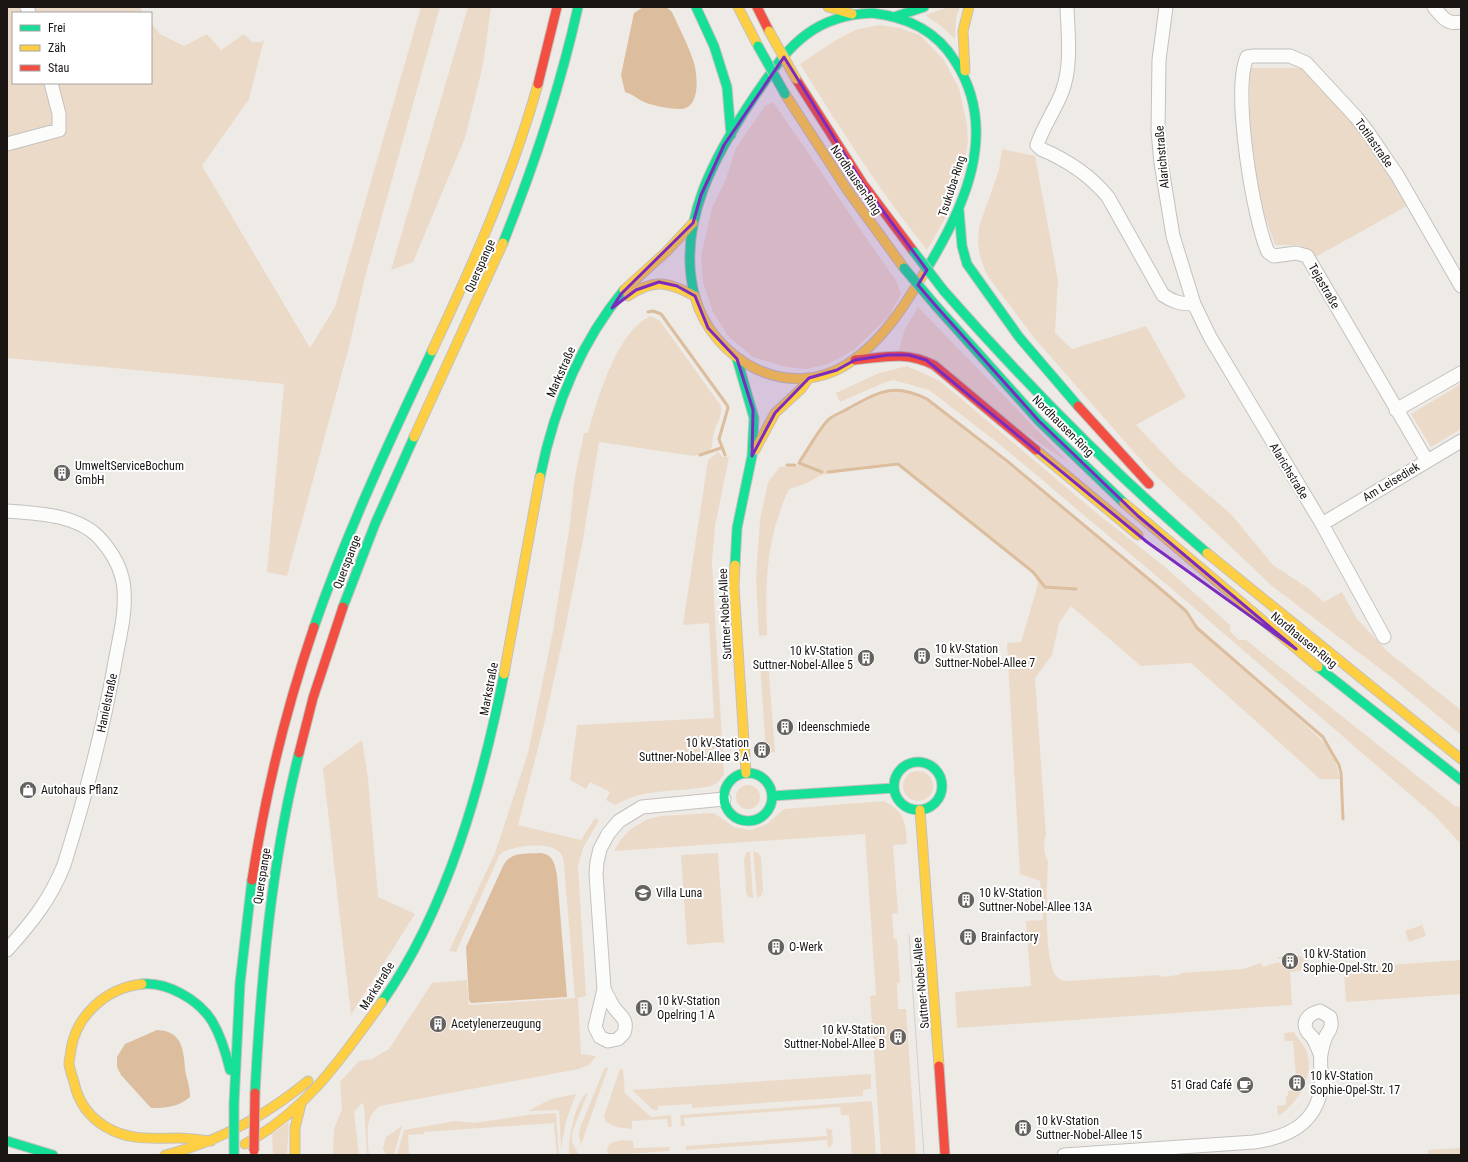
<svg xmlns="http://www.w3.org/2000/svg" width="1468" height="1162" viewBox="0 0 1468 1162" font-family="'Roboto Condensed',sans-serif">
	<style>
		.green { fill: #ecdac8 }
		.water { fill: #dcbd9d }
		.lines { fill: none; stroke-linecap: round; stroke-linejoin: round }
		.stream { stroke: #dcbd9d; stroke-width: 3 }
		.street-casing { stroke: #c4c1be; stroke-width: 15 }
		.fast-casing { stroke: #c4c1be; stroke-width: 11 }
		.slow-casing { stroke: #c4c1be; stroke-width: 11 }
		.jam-casing { stroke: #c4c1be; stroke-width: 11 }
		.street { stroke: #fcfcfb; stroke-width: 13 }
		.fast { stroke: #16e098; stroke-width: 9 }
		.slow { stroke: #ffcf43; stroke-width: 9 }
		.jam { stroke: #f24e42; stroke-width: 9 }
		.tram { stroke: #d2d1cf; stroke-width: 1 }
		.fast-bridge-casing { stroke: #c4c1be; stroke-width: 11; stroke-linecap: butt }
		.slow-bridge-casing { stroke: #c4c1be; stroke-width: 11; stroke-linecap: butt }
		.jam-bridge-casing { stroke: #c4c1be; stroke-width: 11; stroke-linecap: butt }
		.fast-bridge { stroke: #16e098; stroke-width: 9 }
		.slow-bridge { stroke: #ffcf43; stroke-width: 9 }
		.jam-bridge { stroke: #f24e42; stroke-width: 9 }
		.marked { fill: #7b2cbf; fill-opacity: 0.2; stroke: #7b2cbf; stroke-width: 3; stroke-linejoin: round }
		.labels { text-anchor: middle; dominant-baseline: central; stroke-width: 4; stroke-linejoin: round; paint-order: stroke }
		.street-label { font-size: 12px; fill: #191614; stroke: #fff }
		.poi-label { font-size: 12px; fill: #191614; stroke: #fff; text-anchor: start }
	</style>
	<rect width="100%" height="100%" fill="#eeebe7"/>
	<path class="green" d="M7,7H141L142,13H13V83H151V23L160,34L184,46L207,34L221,50L244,34L252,42H261L264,40L249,99L202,166L310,348L335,307L421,7H440L365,277L350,343L287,576L267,572L284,384L7,358Z
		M468,7H491L483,65L465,138L413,262L391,270Z
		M949,7H960L956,18L955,39L941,26L925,15Z
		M879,25L900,28L920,35L944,60L959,88L967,125L968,140L964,168L950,210L927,250C879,190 841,130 800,64L836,40L855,30Z
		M1250,68H1302L1358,125L1407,206L1314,258L1300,245H1275L1259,198L1250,124Z
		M773,102C815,162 855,223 897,282L901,294L889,316L854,350L828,364L806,369L787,367L753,357L728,336L713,312L703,282L701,256L712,208L726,179L736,148L765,106Z
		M1002,149L1035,156L1058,280L1055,333L1072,349L1146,326L1186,397L1136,425L1178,469L1231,514L1273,565L1308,588L1324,602L1342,592L1357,619L1388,652L1461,710V735L1396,681L1272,586L1148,468L1036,340L992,282L985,271L980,256L978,242L979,227L999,170Z
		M918,307L1068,462L899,349L905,329Z
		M651,316L660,321L721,406C723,418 715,425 713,436C712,442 713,445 710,451L694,456L599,442L583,539L564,634L543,729L518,825L581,840L595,818L599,820L583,848L578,866L586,996L578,998L581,1054L596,1056L589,1065L579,1069L380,1106C363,1118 368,1137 369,1155H367L364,1106L362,1103L354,1112L359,1155H333L334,1129L342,1109L340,1082L359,1061L372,1059L389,1049L432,983L467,980L469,1005L575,998L564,865C563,859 563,854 558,851C547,841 510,846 500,854L456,952L449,951L495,853L528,753L553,631L570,524L574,482L584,433H588C597,400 617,330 651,316Z
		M907,366L940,381L1099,515L1164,566L1230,625V631L1239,640H1246L1455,806L1461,807V842L1458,841L1435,816L1185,600L998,443L929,390L893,380L881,384L840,402L836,393L879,373Z
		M1461,384V429L1431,447L1411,414Z
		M886,391C900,389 915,393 927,400L1077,519L1186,611L1192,621L1324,742L1335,760L1340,779H1320L1191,663L1141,666L1071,606L1059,623L1052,655L1035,678L1046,835C1043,842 1044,855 1048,861C1047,885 1043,957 1056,976C1059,979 1062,981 1067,981L1159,975L1161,977L1179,975L1181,973L1243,969L1261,963L1263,967L1278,962L1282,965L1299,964V958L1278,959V957C1292,954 1303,952 1311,967L1306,968V970L1290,972L1292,1005L957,1028L955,992L1031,986L1026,921L1043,920L1040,881L1020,874L1007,643L1021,642L1038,584L1034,573L897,464L821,475L805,484L789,489C766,538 765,582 767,635L759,636L756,577L760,520L768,482L780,467L800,465L821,472H824L800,462L827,421Z
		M718,452L723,457H729L715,526L712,562L724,775L717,783L711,786C676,793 647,787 615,805L606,800L610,792L590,782L586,789L570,780L577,725L714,718L709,623L683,625L708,460Z
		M768,662L775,752L766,753L760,663Z
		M362,740L368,778L378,897L415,914L351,1015L323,768Z
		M903 786a15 15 0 1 1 30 0a15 15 0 1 1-30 0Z
		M736 797a12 12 0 1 1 24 0a12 12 0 1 1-24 0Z
		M884,801C905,811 906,824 907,844L893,845L898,913L892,914L894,939H897L900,983H897L898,1009H906L916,1155H881L870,996L876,995L865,834L614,851L621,839L631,829L646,820L660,816L714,813L734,827L751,830L767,824L784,809Z
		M750,851L753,898L748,897L746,892L744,859L746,853Z
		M753,851L758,853L761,857L763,891L761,896L757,898Z
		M718,853L724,944L722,942L687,945L681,855Z
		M1422,925L1426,936L1409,942L1405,931Z
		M1461,960V994L1346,1002L1344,973L1346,968Z
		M1294,1032C1297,1039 1303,1043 1306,1050C1316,1074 1298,1104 1278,1116L1277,1106L1286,1105V1096L1288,1095V1091L1296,1090V1088L1301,1087L1300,1078H1296L1293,1041H1285L1284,1033Z
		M605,1067L608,1068L581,1145L579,1136L580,1128Z
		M620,1069L623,1070L625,1093L651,1117L671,1115L672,1127H668L667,1119L632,1121V1129L616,1127L606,1122L604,1116Z
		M871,1074V1089L863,1090V1096L692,1108V1104L658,1106V1110H653L632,1090Z
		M588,1092L572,1133V1142L579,1155H569C568,1140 575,1100 588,1092Z
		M576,1094L566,1121L561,1149L559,1110L528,1111L551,1099Z
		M872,1101L876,1155H852L849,1115H841L840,1107L684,1118L685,1126H681L680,1115Z
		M556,1113L559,1155H557L554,1123L424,1132V1134L408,1135L409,1155H397L404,1130L455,1121L474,1123L528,1115Z
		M289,1122L287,1155H273L272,1134Z
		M402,1126L394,1155H386L383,1149L386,1137Z
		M826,1128L832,1130L833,1142L831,1146L828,1148L827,1140L686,1150V1146L827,1136Z
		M622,1140L633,1141L634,1148L669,1147L670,1151L608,1155L607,1148L610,1143Z
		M1461,1148V1155H1428V1150Z"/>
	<path class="water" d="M643,7H666L672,12C679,28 688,44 693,60C698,74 701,109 680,109C669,109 654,106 644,102C637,99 633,94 625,92L621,75L634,13Z
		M540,853C553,854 555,864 557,875L567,997L471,1003L469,1000L466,947L503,866C510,851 527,854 540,853Z
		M157,1030C185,1031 183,1053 186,1075C188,1082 190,1089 190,1097C179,1107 165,1108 151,1108L121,1075L117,1067V1057L125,1044Z"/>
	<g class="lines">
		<path class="stream" d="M648,312L653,311L661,314L727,405L728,408L719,439L725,455
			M700,455L721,448
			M800,461C809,448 817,432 828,420C833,415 843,412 849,408C879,392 893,382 927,399L1007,461L1163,591L1186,611L1197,628L1323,737L1339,765L1341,773L1343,819
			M799,463L822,472
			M787,465H795
			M828,472L898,464L1033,572L1045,587L1076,589"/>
		<defs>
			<path id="street" d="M27,7L29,13
				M1067,7C1068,34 1072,66 1062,92C1055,110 1043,127 1037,145L1041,149C1067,160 1090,175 1108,197L1163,295C1173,302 1181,304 1194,304
				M1166,7L1159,60L1158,131L1161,163L1173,236L1194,304L1210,337L1322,524L1384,637
				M1434,7C1442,17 1447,25 1461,22
				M7,144L59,130V114L51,83
				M1396,410L1461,373
				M1427,461L1307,256L1296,253L1274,256L1268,252C1253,218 1232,90 1247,57L1254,56H1290L1306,63L1356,117L1367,131L1397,175L1461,286
				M7,511C39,513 81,515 102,541C114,555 123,573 124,590C126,614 119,639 115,662C103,731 85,798 64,865C50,900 32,922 7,950
				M1322,524L1461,441
				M604,989C607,995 610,1001 613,1006C619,1016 629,1018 624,1033L618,1039L608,1041L600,1037L595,1027L604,989L596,874L597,862L600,849L608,834L619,821L642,807L724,799
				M1064,1155L1254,1142C1284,1138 1312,1127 1320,1094C1324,1080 1319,1067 1321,1054C1322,1049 1324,1041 1326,1036C1330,1029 1333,1027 1330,1017L1320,1011C1311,1013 1301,1020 1307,1031C1308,1034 1311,1035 1313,1038C1316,1043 1318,1050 1321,1055"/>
			<path id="fast" d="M696,7L714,46L727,87L731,135
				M872,13C907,17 936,30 955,61C1000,130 965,207 926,270
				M897,16L924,7
				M959,210L962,246L967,264L1019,337L1078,406
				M503,243C534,166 560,88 578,7
				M944,291C1026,384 1112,472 1207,553
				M695,297C675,224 716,153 756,94C771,73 785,50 807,34C826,20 848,14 872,13
				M936,306L1039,421L1124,503
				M540,477C554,408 579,344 624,290
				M735,565L737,528L752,456L754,418L737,359
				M343,607L375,524L414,437
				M314,627C347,532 389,442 432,351
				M1318,667L1461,780
				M894 786a24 24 0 1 1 48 0a24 24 0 1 1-48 0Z
				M724 797a24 24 0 1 1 48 0a24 24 0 1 1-48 0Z
				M772,796L894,788
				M142,984C167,982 198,999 212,1021C221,1036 226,1053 230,1070
				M382,1002C447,910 482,784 504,674
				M255,1093C261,979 271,864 299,753
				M234,1104L240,983L252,880
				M7,1141L53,1155"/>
			<path id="slow" d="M738,7L758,46
				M828,7L852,14
				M965,71L963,31L969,7
				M785,94L848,191L904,268
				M624,290L666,252L693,223
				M628,296C654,278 668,282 695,296
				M695,297C713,361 789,403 849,363C883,341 905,305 926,270
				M432,351C473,264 512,177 538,84
				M414,437L503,243
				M755,450L775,413L801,389L809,378
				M1036,450L1138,535
				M1124,503L1318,667
				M1207,553L1461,759
				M735,565L734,586L746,773
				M504,674L540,477
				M920,810L939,1066
				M142,984C107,988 77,1014 71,1049C71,1054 69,1059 69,1064C70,1070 72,1076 74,1082C78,1101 89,1117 106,1127C129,1141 153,1138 178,1138C189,1138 200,1140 211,1141
				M245,1144C308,1109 341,1059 382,1002
				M165,1155C219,1142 265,1116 308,1081
				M295,1155V1128L301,1104"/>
			<path id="jam" d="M757,7L769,31
				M796,79L863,184L914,252
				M538,84L557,7
				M855,360C885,357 906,351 934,365L1036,450
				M1078,406L1149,484
				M299,753L313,698L343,607
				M252,880C265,795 286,709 314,627
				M939,1066L945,1155"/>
		</defs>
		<use href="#street" class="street-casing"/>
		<use href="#fast" class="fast-casing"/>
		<use href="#slow" class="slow-casing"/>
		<use href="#jam" class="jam-casing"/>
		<use href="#street" class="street"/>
		<use href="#fast" class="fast"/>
		<use href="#slow" class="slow"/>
		<use href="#jam" class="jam"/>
		<path class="tram" d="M909,935L924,1155"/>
		<defs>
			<path id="fast-bridge" d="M758,46L785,94
				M914,252L944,291
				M904,268L936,306
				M234,1104V1155"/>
			<path id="slow-bridge" d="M769,31L796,79"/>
			<path id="jam-bridge" d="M254,1151L255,1093"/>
		</defs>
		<use href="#fast-bridge" class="fast-bridge-casing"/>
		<use href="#slow-bridge" class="slow-bridge-casing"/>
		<use href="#jam-bridge" class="jam-bridge-casing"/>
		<use href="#fast-bridge" class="fast-bridge"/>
		<use href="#slow-bridge" class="slow-bridge"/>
		<use href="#jam-bridge" class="jam-bridge"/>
	</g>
	<path class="marked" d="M784,57L863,184L927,270L918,285L936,306L1039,421L1138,516L1296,649L1147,542L926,360L909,355H888L855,360L837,370L809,378L775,413L752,456L753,410L737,359L708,328L695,296L677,286L659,282L636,290L612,308L621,294L693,223L701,195L724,145Z"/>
	<defs>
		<symbol id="building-disc" viewBox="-11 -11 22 22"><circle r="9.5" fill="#64615e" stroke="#fff"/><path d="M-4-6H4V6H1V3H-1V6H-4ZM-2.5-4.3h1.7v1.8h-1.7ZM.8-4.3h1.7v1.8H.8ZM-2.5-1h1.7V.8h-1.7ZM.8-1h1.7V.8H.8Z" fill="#fff"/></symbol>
		<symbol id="shop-disc" viewBox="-11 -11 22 22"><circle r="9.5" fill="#64615e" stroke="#fff"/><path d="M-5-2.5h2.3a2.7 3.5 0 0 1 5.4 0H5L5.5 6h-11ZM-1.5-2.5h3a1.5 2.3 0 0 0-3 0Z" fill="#fff"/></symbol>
		<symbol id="school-disc" viewBox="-11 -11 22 22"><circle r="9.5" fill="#64615e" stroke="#fff"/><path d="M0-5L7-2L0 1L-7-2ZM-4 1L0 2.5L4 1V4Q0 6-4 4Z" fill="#fff"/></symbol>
		<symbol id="cafe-disc" viewBox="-11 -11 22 22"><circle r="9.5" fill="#64615e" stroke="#fff"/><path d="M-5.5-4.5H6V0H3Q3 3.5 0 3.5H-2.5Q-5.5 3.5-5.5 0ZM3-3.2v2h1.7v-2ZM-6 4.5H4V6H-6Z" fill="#fff"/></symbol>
	</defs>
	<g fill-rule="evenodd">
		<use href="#building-disc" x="52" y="463" width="20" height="20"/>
		<use href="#building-disc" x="912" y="646" width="20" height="20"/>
		<use href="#building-disc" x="856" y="648" width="20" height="20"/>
		<use href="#building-disc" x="775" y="717" width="20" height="20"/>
		<use href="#building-disc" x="752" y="740" width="20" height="20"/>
		<use href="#shop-disc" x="18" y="780" width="20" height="20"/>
		<use href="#school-disc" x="633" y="883" width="20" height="20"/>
		<use href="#building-disc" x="956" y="890" width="20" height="20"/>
		<use href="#building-disc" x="958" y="927" width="20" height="20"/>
		<use href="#building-disc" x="766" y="937" width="20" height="20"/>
		<use href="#building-disc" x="1280" y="951" width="20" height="20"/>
		<use href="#building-disc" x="634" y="998" width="20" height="20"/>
		<use href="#building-disc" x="428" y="1014" width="20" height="20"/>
		<use href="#building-disc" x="888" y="1027" width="20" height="20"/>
		<use href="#building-disc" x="1287" y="1073" width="20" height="20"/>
		<use href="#cafe-disc" x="1235" y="1075" width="20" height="20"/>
		<use href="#building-disc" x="1013" y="1118" width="20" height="20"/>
	</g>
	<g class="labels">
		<g class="street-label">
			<text transform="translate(1374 143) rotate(55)">Totilastraße</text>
			<text transform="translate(1162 157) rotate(-95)">Alarichstraße</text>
			<text transform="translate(856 180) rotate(56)">Nordhausen-Ring</text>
			<text transform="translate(952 186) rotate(-72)">Tsukuba-Ring</text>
			<text transform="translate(480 266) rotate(-66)">Querspange</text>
			<text transform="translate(1324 286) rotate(60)">Tejastraße</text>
			<text transform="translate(561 372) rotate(-66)">Markstraße</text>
			<text transform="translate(1063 426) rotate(45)">Nordhausen-Ring</text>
			<text transform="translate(1289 471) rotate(59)">Alarichstraße</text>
			<text transform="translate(1391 482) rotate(-31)">Am Leisediek</text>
			<text transform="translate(347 562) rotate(-69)">Querspange</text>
			<text transform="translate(725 614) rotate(-93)">Suttner-Nobel-Allee</text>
			<text transform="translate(1304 640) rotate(39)">Nordhausen-Ring</text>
			<text transform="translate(489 689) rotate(-79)">Markstraße</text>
			<text transform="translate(107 703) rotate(-78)">Hanielstraße</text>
			<text transform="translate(262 876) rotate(-81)">Querspange</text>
			<text transform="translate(921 983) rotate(-95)">Suttner-Nobel-Allee</text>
			<text transform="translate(377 986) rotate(-58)">Markstraße</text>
		</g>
		<g class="poi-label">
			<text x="75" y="466">UmweltServiceBochum<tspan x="75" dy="14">GmbH</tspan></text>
			<text x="935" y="649">10 kV-Station<tspan x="935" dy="14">Suttner-Nobel-Allee 7</tspan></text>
			<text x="853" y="651" text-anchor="end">10 kV-Station<tspan x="853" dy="14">Suttner-Nobel-Allee 5</tspan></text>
			<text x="798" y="727">Ideenschmiede</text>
			<text x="749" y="743" text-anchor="end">10 kV-Station<tspan x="749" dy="14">Suttner-Nobel-Allee 3 A</tspan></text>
			<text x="41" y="790">Autohaus Pflanz</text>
			<text x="656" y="893">Villa Luna</text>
			<text x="979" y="893">10 kV-Station<tspan x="979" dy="14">Suttner-Nobel-Allee 13A</tspan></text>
			<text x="981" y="937">Brainfactory</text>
			<text x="789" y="947">O-Werk</text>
			<text x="1303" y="954">10 kV-Station<tspan x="1303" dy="14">Sophie-Opel-Str. 20</tspan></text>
			<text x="657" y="1001">10 kV-Station<tspan x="657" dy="14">Opelring 1 A</tspan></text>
			<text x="451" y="1024">Acetylenerzeugung</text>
			<text x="885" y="1030" text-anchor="end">10 kV-Station<tspan x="885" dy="14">Suttner-Nobel-Allee B</tspan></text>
			<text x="1310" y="1076">10 kV-Station<tspan x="1310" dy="14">Sophie-Opel-Str. 17</tspan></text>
			<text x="1232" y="1085" text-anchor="end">51 Grad Café</text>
			<text x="1036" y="1121">10 kV-Station<tspan x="1036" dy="14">Suttner-Nobel-Allee 15</tspan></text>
		</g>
	</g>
	<rect width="1468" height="1162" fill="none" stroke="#191614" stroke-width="16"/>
	<rect x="12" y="12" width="140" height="72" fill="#ffffff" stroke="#a3a2a1"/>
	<rect x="20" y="25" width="20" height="6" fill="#16e098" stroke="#a3a2a1"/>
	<text x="48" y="32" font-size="12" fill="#191614">Frei</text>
	<rect x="20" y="45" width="20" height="6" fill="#ffcf43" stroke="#a3a2a1"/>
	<text x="48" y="52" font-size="12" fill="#191614">Zäh</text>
	<rect x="20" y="65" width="20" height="6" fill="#f24e42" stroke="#a3a2a1"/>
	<text x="48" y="72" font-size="12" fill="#191614">Stau</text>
</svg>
